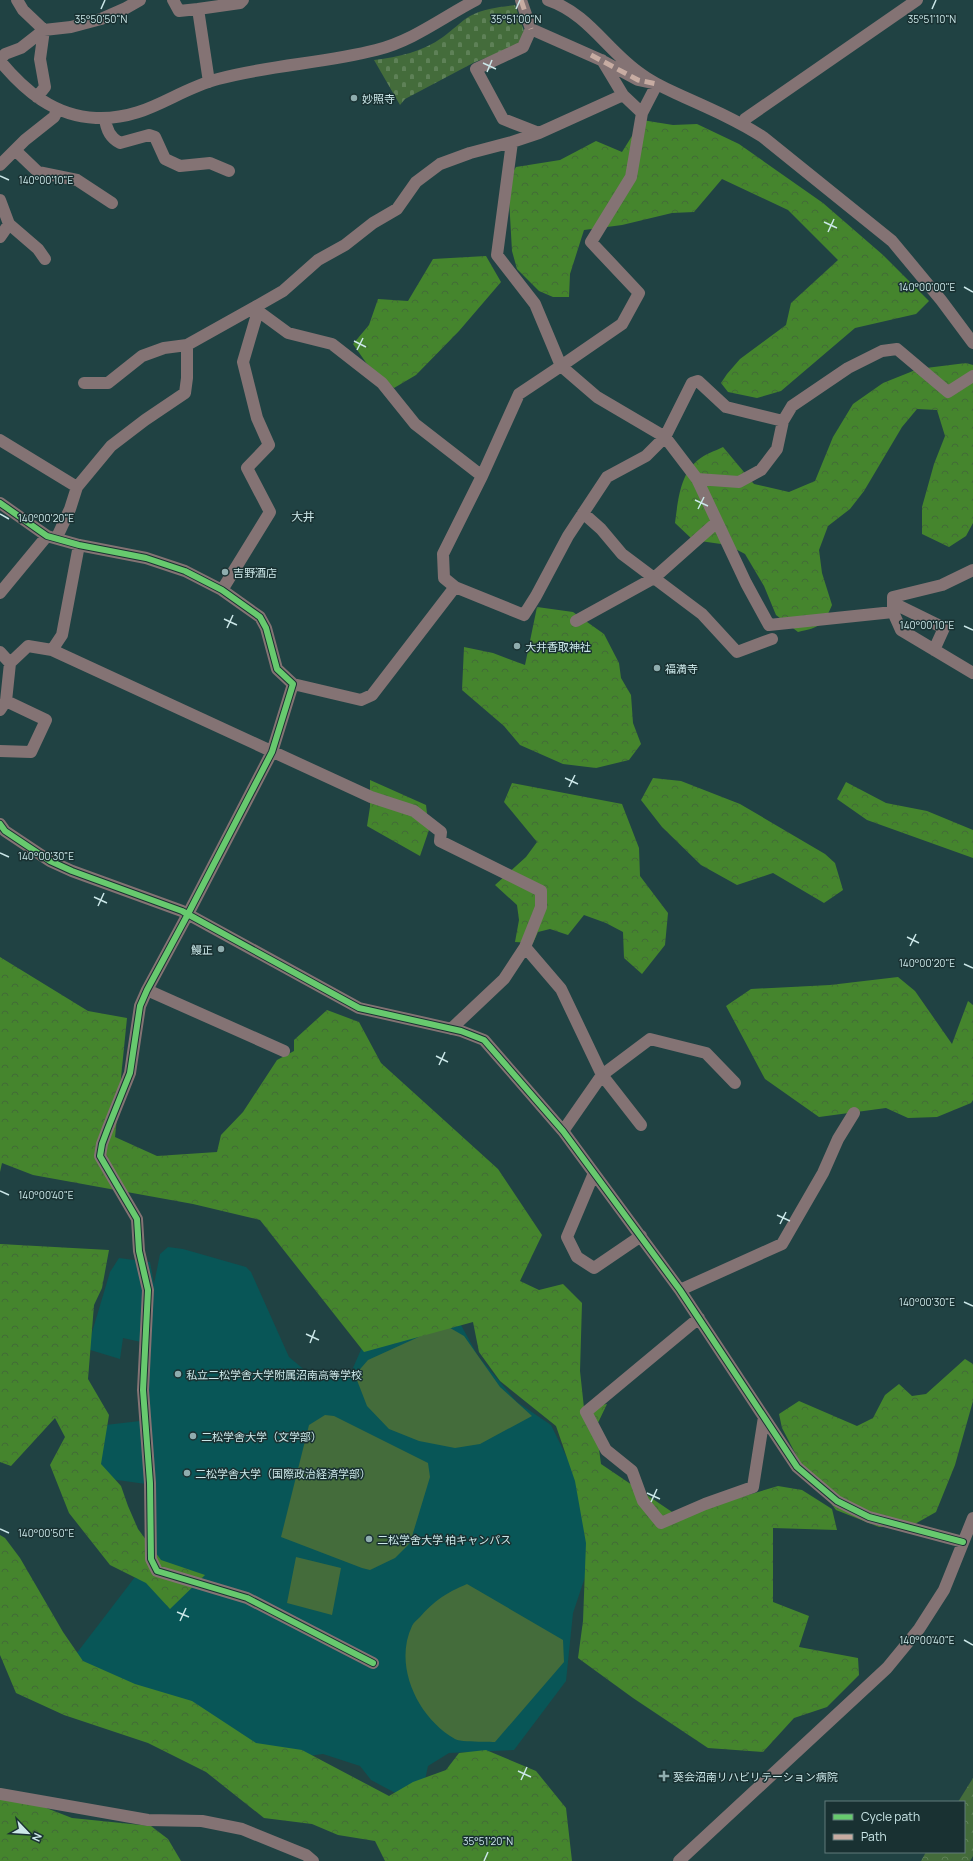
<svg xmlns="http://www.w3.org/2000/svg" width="973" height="1861" viewBox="0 0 973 1861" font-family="Manrope,'Noto Sans JP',sans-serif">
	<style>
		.built { fill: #085657 }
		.green { fill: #446c3b }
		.forest { fill: url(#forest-crowns) }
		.cemetery { fill: url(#cemetery-stones) }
		.park { fill: url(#park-crowns) }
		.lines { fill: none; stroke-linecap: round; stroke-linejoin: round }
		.minor { stroke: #847374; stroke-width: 12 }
		.quiet { stroke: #c7aca2; stroke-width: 5; stroke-dasharray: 10 5; stroke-linecap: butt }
		.cycleway-casing { stroke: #193132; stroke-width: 8 }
		.cycleway { stroke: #67ca6e; stroke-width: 6 }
		.ticks { fill: none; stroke: #cbe7e8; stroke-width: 1.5 }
		.poi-dot { fill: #8fadae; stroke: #193132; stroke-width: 1.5 }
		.labels { text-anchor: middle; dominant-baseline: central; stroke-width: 3; stroke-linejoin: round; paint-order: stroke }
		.poi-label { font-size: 11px; fill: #cbe7e8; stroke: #193132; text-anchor: start }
		.neighbourhood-label { font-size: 12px; fill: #cbe7e8; stroke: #193132 }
		.ticks-label { font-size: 10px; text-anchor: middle; fill: #cbe7e8; stroke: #193132; stroke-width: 3; stroke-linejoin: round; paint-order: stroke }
	</style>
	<defs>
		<pattern id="forest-crowns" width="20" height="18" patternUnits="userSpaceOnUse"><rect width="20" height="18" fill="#45852d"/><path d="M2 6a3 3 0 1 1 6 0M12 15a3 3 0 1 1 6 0" fill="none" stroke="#426b37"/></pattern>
		<pattern id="cemetery-stones" width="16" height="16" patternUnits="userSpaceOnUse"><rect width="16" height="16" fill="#446c3b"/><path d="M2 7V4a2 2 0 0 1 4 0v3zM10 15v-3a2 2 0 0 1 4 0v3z" fill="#5e8157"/></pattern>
		<pattern id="park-crowns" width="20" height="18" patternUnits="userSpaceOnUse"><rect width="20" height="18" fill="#446c3b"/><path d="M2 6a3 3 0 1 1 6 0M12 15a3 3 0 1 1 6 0" fill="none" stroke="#5e8157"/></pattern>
	</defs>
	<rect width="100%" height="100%" fill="#204243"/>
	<path class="built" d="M168,1247L183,1249L246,1267L251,1272L289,1357L313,1377L326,1380L349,1377L363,1345L456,1316L478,1356L517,1402L551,1425L583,1490L593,1553L573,1613L566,1681L514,1750L449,1753L428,1766L421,1799L414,1803L371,1780L360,1766L323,1754L293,1758L250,1756L73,1658L148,1560L146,1484L95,1477L97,1426L140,1421L141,1342L123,1338L120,1359L87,1349L110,1272L119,1258L150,1262L154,1284L160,1254Z"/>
	<path class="green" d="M445,1325L464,1336L500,1387L532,1416L480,1444L455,1448L419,1441L389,1429L367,1406L355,1375L368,1360Z
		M325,1415L334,1416L428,1463L430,1477L410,1543L395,1558L370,1570L362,1568L281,1537L309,1425Z
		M296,1557L341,1568L332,1615L287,1603Z
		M467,1584L563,1640L564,1662L495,1742C486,1741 463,1743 455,1739C418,1718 393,1666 412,1626C413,1623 417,1620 420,1617C435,1600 446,1593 467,1584Z"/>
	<path class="forest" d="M642,120L673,125L697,124L739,144L823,203L883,255L929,301L916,314L855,328L781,391L757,398L728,392L721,383L727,374L740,359L786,325L791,303L838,260L788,210L722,179L694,212L672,213L622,225L584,230L570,274L569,297H553L539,291L517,269L512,251L508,181L516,167L560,160L596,141L622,152Z
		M486,256L501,282L459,331L416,375L394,388L367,364L353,344L369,325L378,299L408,301L433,259Z
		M966,363L973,365V523L966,536L949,547L922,534V507L934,464L945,436L937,410L917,409L902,427L864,491L850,509L828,526L819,550L822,573L832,605C823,626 820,627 798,632L776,615L764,586L745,554L728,545L693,540L675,523C678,501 680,474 698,460C705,454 715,451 723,447L754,484L789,492L815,481L833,437L853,404L883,383L918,369Z
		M537,607L573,612L604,634L619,663L621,678L631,695L633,723L641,744L629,760L596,768L563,764L520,745L504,726L462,690L464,647L493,653L525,665Z
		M653,778L681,781L740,804L825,854L835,863L843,890L824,903L773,873L737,885L701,865L662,827L641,800Z
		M370,780L426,805L429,830L420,856L367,826L370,807Z
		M846,782L886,803L927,811L973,830V858L867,820L837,799Z
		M512,783L622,804L639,848L640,876L668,913L665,945L642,974L624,958L623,932L606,923L584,915L568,935L550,929L538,932L533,943L515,942L519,920L517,905L495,885L526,857L537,842L504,802Z
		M0,957L88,1011L127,1018L115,1137L157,1156L217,1152L221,1135L243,1112L277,1060L294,1051V1040L327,1010L359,1022L381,1063L498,1169L542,1235L520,1281L539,1290L563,1284L582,1303L580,1371L584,1408L607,1404L596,1427L601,1464L678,1516L778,1486L802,1490L832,1509L837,1530L773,1528V1602L809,1616L799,1647L858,1658L859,1675L827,1707L794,1718L763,1752L708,1748L633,1698L578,1658L583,1621L586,1543L575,1481L556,1426L500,1381L479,1352L473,1322L364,1352L260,1220L193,1204L33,1175L2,1163L0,1172Z
		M898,977L915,991L952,1044L968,1001L973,1005V1100L971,1103L937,1117L908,1118L886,1108L819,1117L765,1079L726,1006L751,989L830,985Z
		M0,1244L109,1250L102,1288L94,1305L88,1379L109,1415L101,1464L121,1486L128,1506L138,1529L161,1560L205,1575L170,1609L146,1583L110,1565L69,1513L50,1465L65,1437L55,1418L11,1466L0,1462Z
		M965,1359L973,1364V1401L955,1465L936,1512L913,1525L879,1527L836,1510L803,1468L782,1428L779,1414L799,1401L857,1426L873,1418L885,1395L899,1384L912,1396L926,1394Z
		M0,1535L5,1538L20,1558L63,1632L83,1661L135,1684L192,1701L256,1743L302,1750L389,1796L413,1782L446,1770L459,1753L486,1750L536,1771L566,1808L572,1861H385L375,1841L338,1835L312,1824L264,1818L206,1772L148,1743L64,1715L16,1693L0,1655Z
		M0,1790L72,1818L151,1826L168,1839L181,1861H0Z"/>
	<path class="cemetery" d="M515,5L524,31L520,43L507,50L475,62L405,99L400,105L374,60C399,57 422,52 443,37C453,30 460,22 470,16C484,8 500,7 515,5Z"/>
	<path class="park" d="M973,1778V1856L970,1861H921L926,1852H964V1802H958Z"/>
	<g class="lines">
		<path class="minor" d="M17,0L23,10L44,30L40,59L45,87L37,97
			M173,0L179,11L198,9L209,82
			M521,0L531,29L523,47L476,69L503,119L539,133
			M548,0C589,14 607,51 641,74C654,84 669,90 684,97C711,109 738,121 763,137L892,241L941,300L973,343
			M198,9L240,3L243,0
			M531,29L601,60L638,80L657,84L642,113L631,177L591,242L639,293L622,324L561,366L597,397L665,437L697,479L746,583L769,625L893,612
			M0,60L5,54L21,48L44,30L71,27L101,19L126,8L140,0
			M602,60L623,95L642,113
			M0,61C25,91 54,116 96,118C147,120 173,91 218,79C270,65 325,63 376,50C413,41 443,17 476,0
			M105,118C106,129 110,138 120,143L149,135L155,137L165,159L180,166L210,163L229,171
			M742,124L745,119L917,0
			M15,150L38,172L77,180L112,203
			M0,165L25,140L54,117L58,109
			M0,200L9,224L0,237
			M9,224L38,249L45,259
			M258,311L288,333L332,344L382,383L415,424L482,476
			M84,383H108L142,356L164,348L187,345
			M0,440L77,487
			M697,479L739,482L761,470L777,449L783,421L792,406L848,368L882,351L897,349L948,392L973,376
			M0,503L47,536L79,545L146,558L185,571L222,590L260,617L266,628L277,669L293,684L272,752L188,914L147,990L140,1006L130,1073L108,1128L102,1144L100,1156L137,1219L139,1251L148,1290L143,1390L150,1483L151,1559L157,1571L247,1598L373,1663
			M583,513L601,529L622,554L702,614L737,652L772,639
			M57,537L70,509L77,487L111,446L145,420L185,393L187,378V345L255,307
			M973,570L942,585L893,597V612L901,630L973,673
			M455,587L444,578L443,554L482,476L519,394L561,366L535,304L497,255L512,142
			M222,590L270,512L247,468L269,445L257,418L243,362L258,311L255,307L283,291L318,260L345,245L373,223L397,209L416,182L440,164L470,153L512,142L539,133L623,95
			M0,593L47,536
			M893,603L944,628L934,650
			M576,621L654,578L717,522
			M52,650L371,797L414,811L441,832L440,841L541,891V907L525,947L561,989L602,1075L563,1131
			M0,652L10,663L6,701L0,710
			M10,663L28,646L52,650L62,635L79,545
			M293,684L361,700L372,695L455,587L524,615L536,596L568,536L607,477L646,456L665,437L692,383L698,381L726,407L783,421
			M0,751L31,752L46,720L6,701
			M0,824L5,831L50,861L72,871L182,911L359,1008L461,1031L484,1040L563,1131L680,1290L797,1467L837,1501L869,1517L963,1542
			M147,990L284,1051
			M451,1029L504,979L525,947
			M641,1125L602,1075L650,1039L706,1053L735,1083
			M594,1173L567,1237L577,1257L594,1268L641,1236
			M680,1290L782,1244L823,1173L838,1139L854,1113
			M699,1318L586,1412L606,1450L632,1471L643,1501L661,1523L705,1504L753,1487L764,1417
			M0,1794L148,1820L202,1821L242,1829L306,1855L313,1861
			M679,1861L887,1668L919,1629L944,1590L973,1518"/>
		<path class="quiet" d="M521,0L531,29
			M591,55L638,80L657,84"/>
		<defs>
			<path id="cycleway" d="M0,503L47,536L79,545L146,558L185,571L222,590L260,617L266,628L277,669L293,684L272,752L188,914L147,990L140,1006L130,1073L108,1128L102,1144L100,1156L137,1219L139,1251L148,1290L143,1390L150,1483L151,1559L157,1571L247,1598L373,1663
				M0,824L5,831L50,861L72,871L182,911L359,1008L461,1031L484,1040L563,1131L680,1290L797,1467L837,1501L869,1517L963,1542"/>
		</defs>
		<use href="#cycleway" class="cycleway-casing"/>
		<use href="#cycleway" class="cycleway"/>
	</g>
	<path class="ticks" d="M101,9L105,0M516,9L520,0M932,9L936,0M483,63L496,69M487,72L492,60M0,176L9,180M824,222L837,228M828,232L834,219M964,287L973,292M354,341L366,347M357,350L363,338M695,500L708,506M698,509L704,497M0,514L9,519M224,619L237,625M964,626L973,630M227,628L233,615M565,778L578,784M569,787L575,775M0,853L9,857M94,897L107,903M98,906L104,893M907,937L919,943M910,946L916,934M964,964L973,968M436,1056L448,1062M439,1065L445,1052M0,1191L9,1195M777,1215L790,1221M780,1224L786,1212M964,1302L973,1306M306,1334L319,1340M310,1343L315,1330M647,1493L660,1499M651,1502L657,1489M0,1529L9,1533M177,1612L189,1617M180,1621L186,1608M964,1640L973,1645M518,1771L531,1777M521,1780L527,1767M484,1861L488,1852"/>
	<g class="poi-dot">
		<circle cx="354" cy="98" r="4"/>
		<circle cx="225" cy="572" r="4"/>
		<circle cx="517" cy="646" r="4"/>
		<circle cx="657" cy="668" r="4"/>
		<circle cx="221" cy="949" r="4"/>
		<circle cx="178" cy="1374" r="4"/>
		<circle cx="193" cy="1436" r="4"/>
		<circle cx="187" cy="1473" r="4"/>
		<circle cx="369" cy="1539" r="4"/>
		<path d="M662 1770h4v4h4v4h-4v4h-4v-4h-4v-4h4z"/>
	</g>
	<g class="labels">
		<g class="poi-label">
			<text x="362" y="98">妙照寺</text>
			<text x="233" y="572">吉野酒店</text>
			<text x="525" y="646">大井香取神社</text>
			<text x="665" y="668">福満寺</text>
			<text x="213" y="949" text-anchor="end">鰻正</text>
			<text x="186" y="1374">私立二松学舎大学附属沼南高等学校</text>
			<text x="201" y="1436">二松学舎大学（文学部）</text>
			<text x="195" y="1473">二松学舎大学（国際政治経済学部）</text>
			<text x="377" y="1539">二松学舍大学 柏キャンパス</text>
			<text x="673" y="1776">葵会沼南リハビリテーション病院</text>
		</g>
		<g class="neighbourhood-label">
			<text x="303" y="516">大井</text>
		</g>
	</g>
	<g class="ticks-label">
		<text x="101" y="23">35°50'50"N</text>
		<text x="516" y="23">35°51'00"N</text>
		<text x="932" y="23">35°51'10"N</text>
		<text x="46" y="184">140°00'10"E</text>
		<text x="927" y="291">140°00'00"E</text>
		<text x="46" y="522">140°00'20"E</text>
		<text x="927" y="629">140°00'10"E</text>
		<text x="46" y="860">140°00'30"E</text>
		<text x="927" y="967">140°00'20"E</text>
		<text x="46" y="1199">140°00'40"E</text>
		<text x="927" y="1306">140°00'30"E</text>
		<text x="46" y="1537">140°00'50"E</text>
		<text x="927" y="1644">140°00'40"E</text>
		<text x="488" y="1845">35°51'20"N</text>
	</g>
	<rect x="825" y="1801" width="140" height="52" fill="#193132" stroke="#607a7b"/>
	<rect x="833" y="1814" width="20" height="6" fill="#67ca6e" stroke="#607a7b"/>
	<text x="861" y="1821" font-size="12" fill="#cbe7e8">Cycle path</text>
	<rect x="833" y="1834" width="20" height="6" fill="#c7aca2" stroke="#607a7b"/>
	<text x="861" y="1841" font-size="12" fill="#cbe7e8">Path</text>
	<g transform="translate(28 1833) rotate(115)" stroke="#193132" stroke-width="3" paint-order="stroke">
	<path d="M0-3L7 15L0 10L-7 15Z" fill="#cbe7e8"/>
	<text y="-6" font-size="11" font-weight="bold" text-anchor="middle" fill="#cbe7e8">N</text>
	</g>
</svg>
